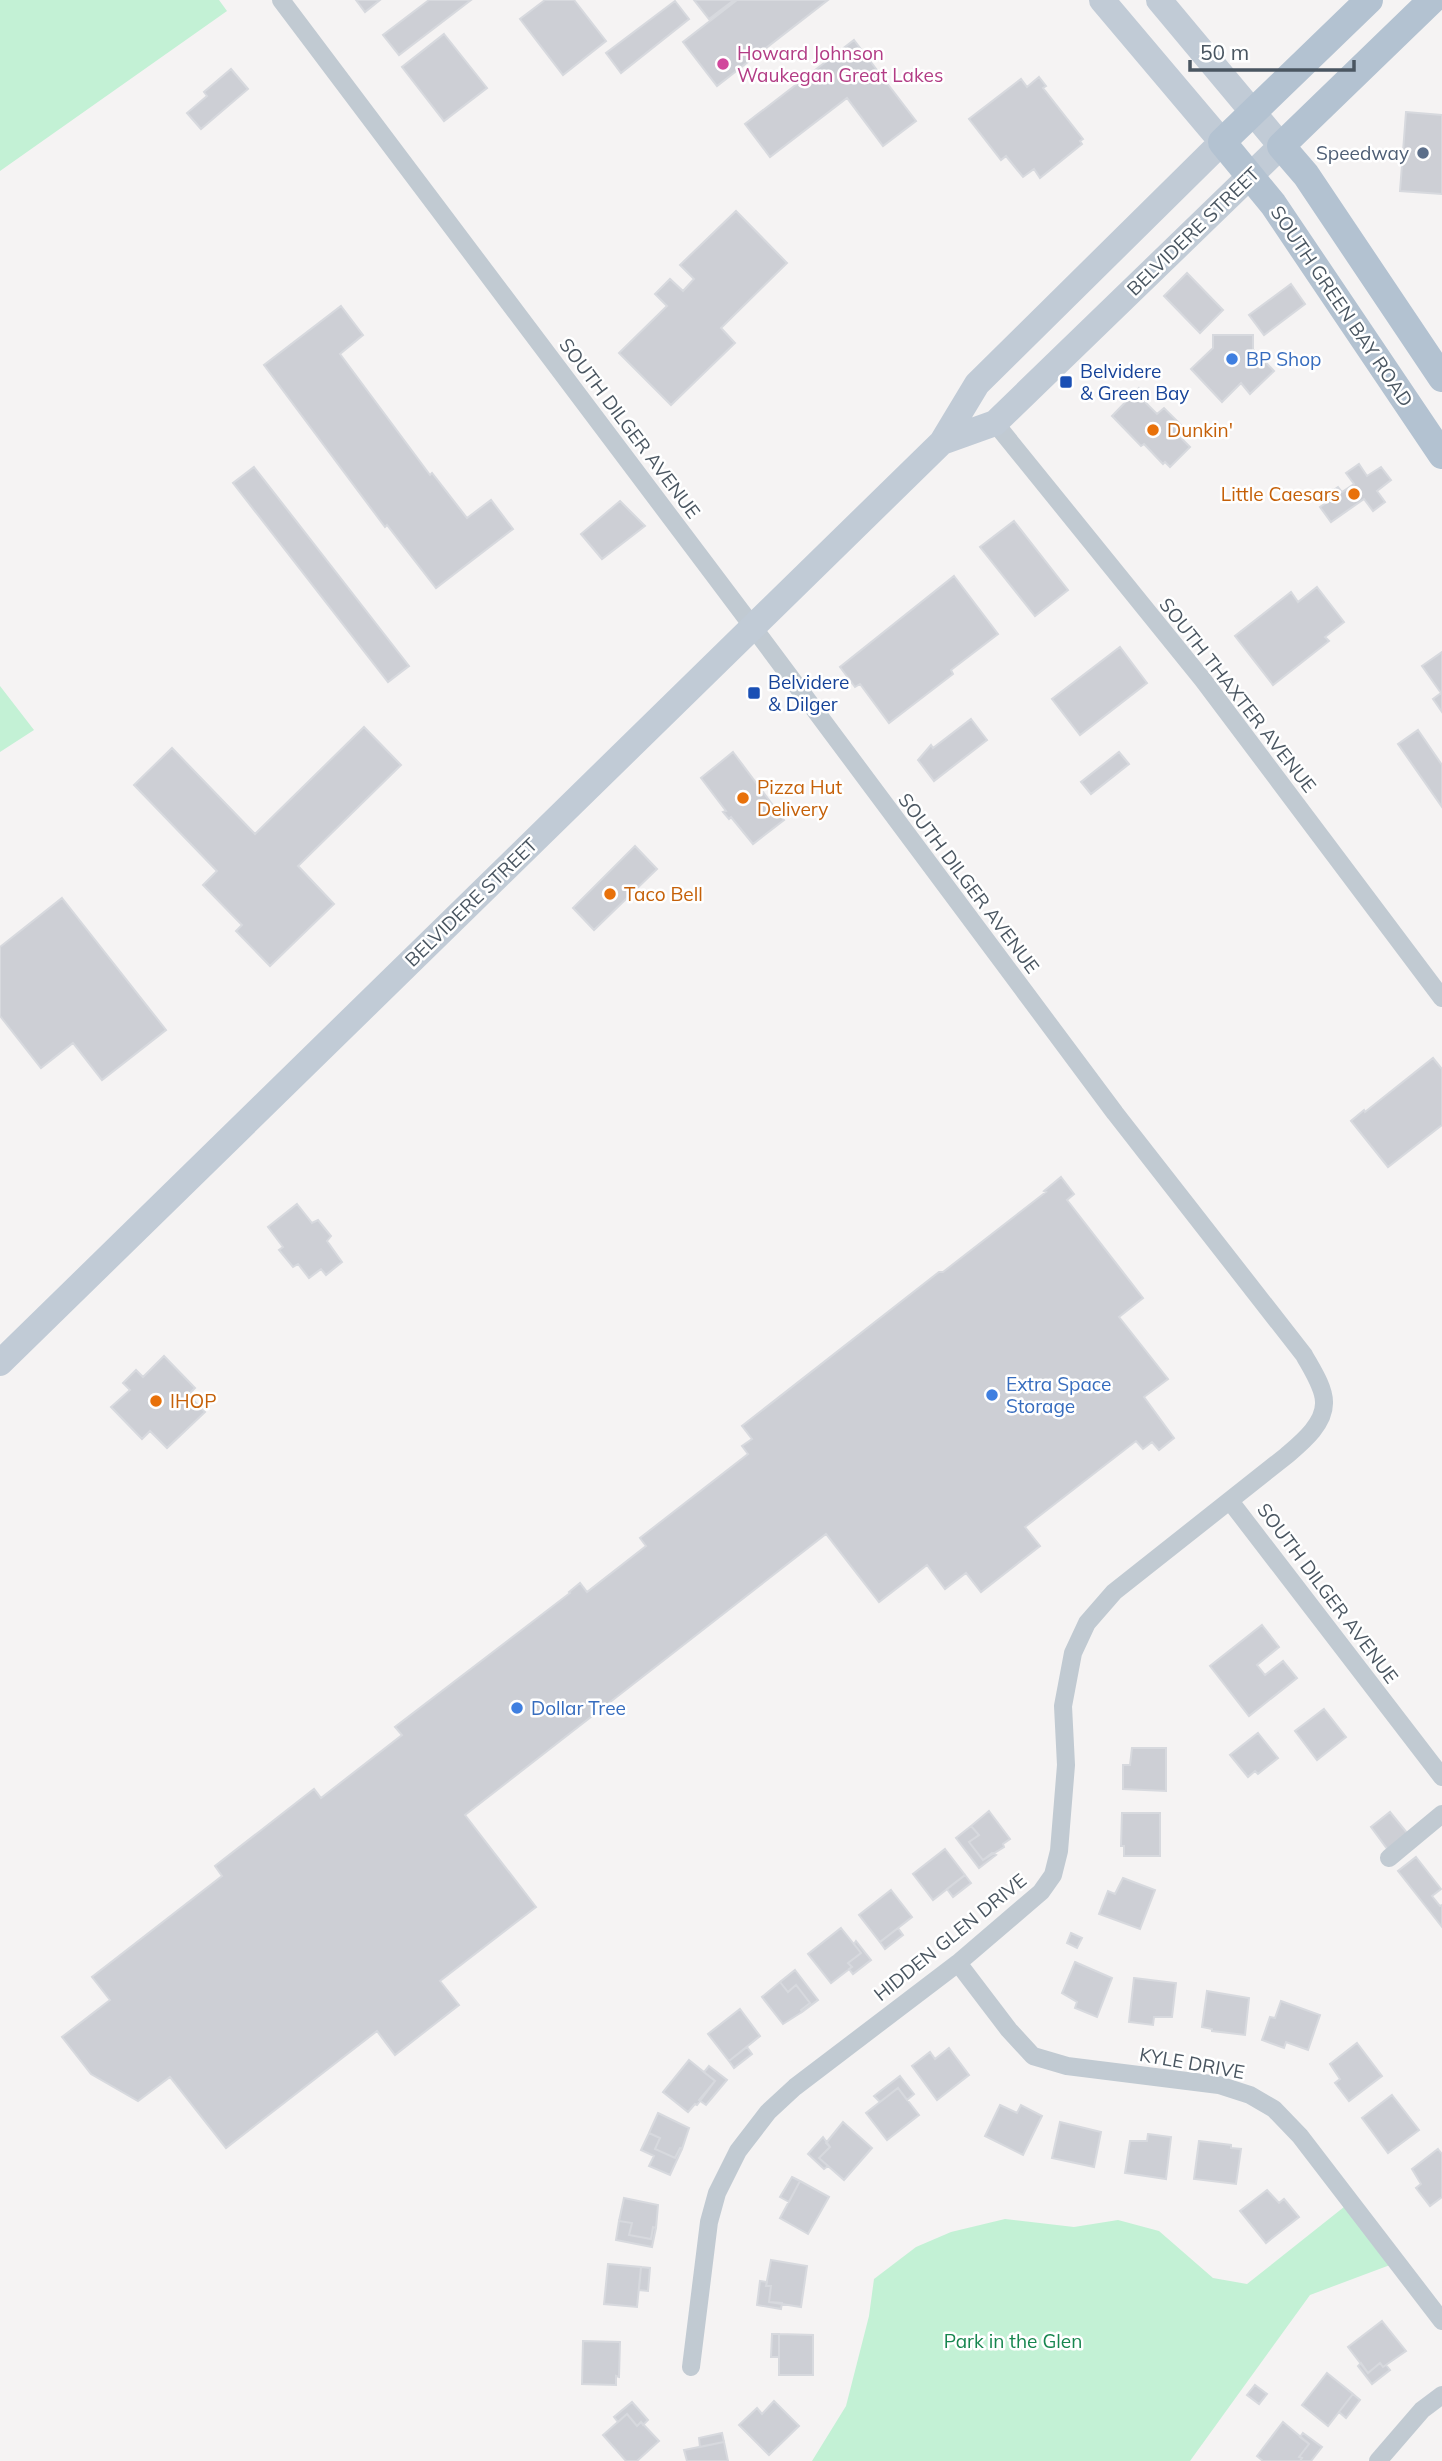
<svg xmlns="http://www.w3.org/2000/svg" width="1442" height="2461" viewBox="0 0 1442 2461" font-family="Mulish,sans-serif">
	<style>
		.green { fill: #c3f1d5 }
		.building { fill: #cdcfd5; stroke: #d7d9de; stroke-width: 2 }
		.lines { fill: none; stroke-linecap: round; stroke-linejoin: round }
		.street { stroke: #c1cad2; stroke-width: 18 }
		.secondary { stroke: #c1cbd6; stroke-width: 26 }
		.primary { stroke: #b3c2d1; stroke-width: 28 }
		.hotel-dot { fill: #d1479c; stroke: #fff; stroke-width: 2.5 }
		.service-dot { fill: #5c6f8a; stroke: #fff; stroke-width: 2.5 }
		.shop-dot { fill: #3f7fe0; stroke: #fff; stroke-width: 2.5 }
		.transit-dot { fill: #1a4fb4; stroke: #fff; stroke-width: 2.5 }
		.food-dot { fill: #e8710a; stroke: #fff; stroke-width: 2.5 }
		.labels { text-anchor: middle; dominant-baseline: central; stroke-width: 5; stroke-linejoin: round; paint-order: stroke }
		.hotel-label { font-size: 19px; fill: #b23c85; stroke: #fff; text-anchor: start }
		.service-label { font-size: 19px; fill: #4e5e75; stroke: #fff; text-anchor: end }
		.street-label { font-size: 19px; fill: #4a5661; stroke: #fff }
		.shop-label { font-size: 19px; fill: #366cbe; stroke: #fff; text-anchor: start }
		.transit-label { font-size: 19px; fill: #164399; stroke: #fff; text-anchor: start }
		.food-label { font-size: 19px; fill: #c56008; stroke: #fff; text-anchor: start }
		.park-label { font-size: 19px; fill: #17864f; stroke: #fff }
	</style>
	<rect width="100%" height="100%" fill="#f5f3f3"/>
	<path class="green" d="M0,0H219L227,11L0,171Z
		M0,686L34,730L0,752Z
		M1344,2207L1390,2265L1310,2295L1190,2461H812L846,2406L869,2316L874,2279L916,2247L951,2232L1005,2219L1074,2227L1118,2220L1159,2231L1213,2278L1247,2284Z"/>
	<path class="building" d="M356,0H380L365,12Z
		M429,0H471L399,55L383,35Z
		M545,0H574L606,41L563,75L520,19Z
		M694,0H734L709,19Z
		M737,0H828L717,86L683,42Z
		M675,1L689,19L621,73L606,53Z
		M444,34L487,88L444,121L402,67Z
		M854,40L916,121L883,146L847,98L770,157L745,124Z
		M231,69L248,89L201,129L187,113L207,96L204,92Z
		M1039,77L1046,86L1043,88L1083,139L1080,141L1082,144L1040,178L1034,169L1023,177L1006,156L1001,160L969,119L1021,79L1027,87Z
		M1406,112L1442,115V194L1400,191Z
		M736,211L787,263L721,328L735,343L671,405L619,353L667,306L655,294L670,279L683,291L694,279L680,265Z
		M1187,273L1223,310L1200,333L1164,296Z
		M1291,284L1305,304L1264,335L1249,315Z
		M341,306L363,335L340,354L430,475L432,473L467,518L491,500L513,529L436,588L387,525L385,527L264,365Z
		M1213,335H1253V349L1274,371L1250,394L1241,383L1222,402L1191,369L1213,348Z
		M1139,388L1147,396L1143,400L1157,414L1164,408L1183,427L1176,433L1190,447L1170,467L1165,462L1163,464L1144,444L1141,446L1112,416Z
		M1359,464L1367,476L1381,467L1391,480L1377,491L1385,502L1373,511L1364,499L1331,522L1320,507L1329,501L1326,495L1338,487L1342,492L1354,484L1346,473Z
		M254,467L409,666L388,682L233,483Z
		M620,501L645,526L602,559L581,534Z
		M1014,521L1068,590L1035,616L980,547Z
		M954,576L998,634L951,670L953,674L889,723L860,684L855,687L840,667Z
		M1317,587L1344,622L1325,637L1329,641L1273,685L1235,636L1291,592L1298,602Z
		M1120,647L1147,683L1080,735L1052,699Z
		M1442,652V712L1433,699L1441,693L1422,666Z
		M971,719L987,740L934,781L918,760L931,745L933,748Z
		M364,727L401,765L298,866L334,904L270,966L236,931L242,925L203,885L217,871L134,785L172,748L255,834Z
		M1418,730L1442,765V807L1398,744Z
		M733,752L784,820L753,844L731,817L729,819L723,812L726,811L701,778Z
		M1119,752L1129,764L1091,794L1081,782Z
		M635,846L657,869L594,930L573,908Z
		M62,898L166,1030L102,1080L73,1043L41,1068L0,1016V947Z
		M1433,1058L1442,1069V1125L1388,1167L1351,1121L1364,1110L1365,1112Z
		M1061,1177L1074,1194L1067,1200L1143,1298L1119,1317L1168,1379L1144,1397L1174,1438L1159,1450L1152,1442L1143,1449L1136,1441L1025,1527L1040,1546L981,1592L966,1573L945,1589L927,1565L879,1602L826,1534L465,1815L536,1907L440,1981L459,2005L395,2055L377,2031L226,2148L170,2077L138,2101L91,2074L62,2037L110,2000L92,1977L222,1876L215,1866L314,1789L321,1798L402,1735L395,1727L570,1593L569,1592L580,1583L587,1592L646,1546L640,1538L748,1454L742,1446L752,1439L742,1426L939,1272H943L1046,1192L1044,1191Z
		M297,1204L312,1223L318,1220L331,1236L327,1241L342,1262L326,1275L321,1269L309,1278L298,1264L293,1267L279,1250L283,1247L268,1227Z
		M164,1356L195,1388L188,1395L205,1412L167,1448L150,1431L142,1439L111,1407L130,1390L123,1383L136,1370L143,1377Z
		M1262,1625L1279,1647L1257,1665L1265,1675L1283,1661L1297,1678L1249,1716L1210,1666Z
		M1324,1709L1346,1737L1317,1760L1295,1731Z
		M1258,1733L1278,1758L1258,1774L1255,1771L1248,1777L1230,1755Z
		M1132,1748H1166V1791L1123,1789V1765H1130Z
		M989,1811L1010,1839L1003,1844L1004,1847L983,1860L969,1842L979,1835L971,1826Z
		M1390,1812L1408,1834L1388,1850L1371,1827Z
		M1122,1813H1160V1856H1124V1846H1121Z
		M971,1826L979,1835L969,1842L983,1860L992,1853L996,1855L979,1868L956,1838Z
		M945,1849L965,1875L933,1900L913,1874Z
		M1416,1857L1441,1889L1432,1896L1440,1906L1442,1905V1927L1398,1871Z
		M965,1875L971,1883L953,1897L947,1889Z
		M1123,1878L1155,1890L1140,1929L1099,1914L1108,1891L1115,1894Z
		M891,1890L912,1917L880,1942L859,1915Z
		M841,1928L861,1953L848,1963L852,1967L831,1983L808,1954Z
		M898,1928L903,1935L885,1949L880,1942Z
		M1071,1933L1082,1938L1077,1948L1067,1943Z
		M856,1941L871,1960L853,1974L849,1969L852,1967L848,1963L861,1953L854,1944Z
		M1075,1962L1112,1978L1097,2017L1075,2008L1077,2002L1062,1993Z
		M795,1970L818,2000L802,2012L801,2010L810,2003L796,1985L788,1992L780,1982Z
		M1134,1978L1176,1983L1172,2017H1154L1153,2025L1129,2022Z
		M780,1982L788,1992L796,1985L810,2003L801,2010L802,2012L783,2024L762,1997Z
		M1207,1991L1249,1998L1245,2035L1212,2031V2029L1202,2027Z
		M1281,2001L1320,2015L1308,2050L1286,2042L1284,2048L1262,2040L1270,2017L1275,2018Z
		M740,2009L760,2036L729,2061L708,2034Z
		M1357,2043L1382,2076L1349,2101L1335,2083L1340,2079L1330,2064Z
		M747,2047L752,2054L734,2068L729,2061Z
		M949,2048L969,2075L937,2100L912,2066L930,2052L935,2059Z
		M689,2060L715,2081L697,2105L695,2104L688,2112L663,2092Z
		M709,2066L727,2080L706,2105L699,2100L715,2081L704,2072Z
		M900,2076L914,2094L907,2100L898,2088L880,2102L874,2096Z
		M898,2088L919,2115L887,2140L866,2113Z
		M1392,2095L1419,2130L1388,2153L1362,2118Z
		M1000,2105L1017,2113L1021,2105L1042,2116L1023,2155L985,2136Z
		M658,2113L689,2128L682,2149L680,2148L675,2158L655,2149L660,2138L649,2133Z
		M843,2122L872,2148L844,2180L819,2158L830,2147L826,2143Z
		M1060,2122L1101,2132L1094,2167L1052,2158Z
		M649,2133L660,2138L655,2149L675,2158L680,2148L682,2149L670,2175L649,2166L654,2156L641,2150Z
		M1148,2134L1171,2137L1166,2179L1125,2173L1130,2141H1147Z
		M823,2137L830,2147L819,2158L828,2166L824,2169L808,2154Z
		M1199,2141L1231,2145V2148L1241,2149L1236,2184L1194,2179Z
		M1438,2149L1442,2154V2197L1430,2206L1416,2188L1421,2184L1412,2169Z
		M792,2177L800,2181L789,2202L780,2197Z
		M800,2181L829,2197L808,2234L780,2218Z
		M1267,2190L1279,2203L1284,2199L1299,2217L1266,2243L1240,2211Z
		M624,2198L658,2205L656,2228L653,2227L651,2239L629,2235L632,2223L619,2221Z
		M619,2221L632,2223L629,2235L651,2239L653,2227L656,2228L652,2247L616,2240Z
		M771,2260L807,2266L801,2307L769,2302L771,2286H766Z
		M608,2264L641,2267L637,2307L604,2304Z
		M641,2267L650,2268L648,2291L639,2290Z
		M760,2281L767,2282L766,2286H771L769,2302L782,2303L781,2309L757,2305Z
		M1382,2321L1406,2351L1383,2367L1380,2363L1368,2373L1348,2347Z
		M772,2334H779V2357H771Z
		M779,2334L813,2335V2375H779Z
		M583,2341L620,2342L619,2377L616,2376V2385L582,2384Z
		M1361,2363L1368,2373L1380,2363L1383,2367L1386,2365L1390,2370L1372,2384L1358,2366Z
		M1327,2373L1353,2394L1328,2426L1302,2405Z
		M1255,2385L1267,2394L1259,2404L1247,2395Z
		M1353,2394L1360,2400L1346,2418L1339,2412Z
		M774,2401L799,2426L769,2455L739,2425L757,2408L762,2414Z
		M632,2402L648,2420L643,2425L641,2422L637,2426L627,2414L618,2422L614,2417Z
		M627,2414L637,2426L641,2422L659,2441L637,2461H626L603,2435Z
		M1283,2422L1309,2444L1299,2457L1302,2458L1300,2461H1263L1257,2456Z
		M722,2433L724,2442L700,2447L699,2438Z
		M1303,2433L1322,2447L1311,2461H1300L1302,2458L1299,2457L1309,2444L1300,2437Z
		M724,2442L728,2461H687L684,2450Z"/>
	<g class="lines">
		<path class="street" d="M281,0L753,627L1115,1113L1304,1355C1311,1368 1324,1387 1324,1402C1325,1424 1301,1443 1286,1456L1114,1592L1087,1623L1073,1653L1063,1706L1066,1765L1059,1851L1053,1875L1041,1892L958,1963L795,2087L768,2112L738,2151L717,2193L709,2222L691,2367
			M995,423L1203,680L1442,998
			M1230,1501L1442,1777
			M1389,1858L1442,1814
			M958,1963L1009,2030L1033,2056L1067,2066L1219,2085L1250,2095L1274,2109L1300,2136L1442,2321
			M1378,2461L1422,2410L1442,2395"/>
		<path class="secondary" d="M942,442L995,423L1281,146L1159,0
			M0,1363L942,442L977,384L1222,142L1102,0"/>
		<path class="primary" d="M1369,0L1222,142L1273,204L1442,455
			M1432,0L1281,146L1306,175L1442,378"/>
	</g>
	<circle class="hotel-dot" cx="723" cy="64" r="7"/>
	<circle class="service-dot" cx="1423" cy="153" r="7"/>
	<g class="shop-dot">
		<circle cx="1232" cy="359" r="7"/>
		<circle cx="992" cy="1395" r="7"/>
		<circle cx="517" cy="1708" r="7"/>
	</g>
	<g class="transit-dot">
		<rect x="1059" y="375" width="14" height="14" rx="3.5"/>
		<rect x="747" y="686" width="14" height="14" rx="3.5"/>
	</g>
	<g class="food-dot">
		<circle cx="1153" cy="430" r="7"/>
		<circle cx="1354" cy="494" r="7"/>
		<circle cx="743" cy="798" r="7"/>
		<circle cx="610" cy="894" r="7"/>
		<circle cx="156" cy="1401" r="7"/>
	</g>
	<g class="labels">
		<g class="hotel-label">
			<text x="737" y="53">Howard Johnson<tspan x="737" dy="22">Waukegan Great Lakes</tspan></text>
		</g>
		<g class="service-label">
			<text x="1409" y="153">Speedway</text>
		</g>
		<g class="street-label">
			<text transform="translate(1193 231) rotate(-44)">BELVIDERE STREET</text>
			<text transform="translate(1342 306) rotate(56)">SOUTH GREEN BAY ROAD</text>
			<text transform="translate(630 428) rotate(53)">SOUTH DILGER AVENUE</text>
			<text transform="translate(1238 695) rotate(52)">SOUTH THAXTER AVENUE</text>
			<text transform="translate(969 883) rotate(53)">SOUTH DILGER AVENUE</text>
			<text transform="translate(471 902) rotate(-44)">BELVIDERE STREET</text>
			<text transform="translate(1328 1593) rotate(53)">SOUTH DILGER AVENUE</text>
			<text transform="translate(950 1937) rotate(-39)">HIDDEN GLEN DRIVE</text>
			<text transform="translate(1192 2063) rotate(10)">KYLE DRIVE</text>
		</g>
		<g class="shop-label">
			<text x="1246" y="359">BP Shop</text>
			<text x="1006" y="1384">Extra Space<tspan x="1006" dy="22">Storage</tspan></text>
			<text x="531" y="1708">Dollar Tree</text>
		</g>
		<g class="transit-label">
			<text x="1080" y="371">Belvidere<tspan x="1080" dy="22">&amp; Green Bay</tspan></text>
			<text x="768" y="682">Belvidere<tspan x="768" dy="22">&amp; Dilger</tspan></text>
		</g>
		<g class="food-label">
			<text x="1167" y="430">Dunkin'</text>
			<text x="1340" y="494" text-anchor="end">Little Caesars</text>
			<text x="757" y="787">Pizza Hut<tspan x="757" dy="22">Delivery</tspan></text>
			<text x="624" y="894">Taco Bell</text>
			<text x="170" y="1401">IHOP</text>
		</g>
		<g class="park-label">
			<text x="1013" y="2341">Park in the Glen</text>
		</g>
	</g>
	<path d="M1190 60v10h164v-10" fill="none" stroke="#4a5661" stroke-width="3.5"/>
	<text x="1200" y="60" font-size="21" fill="#4a5661" stroke="#ffffff" stroke-width="5" paint-order="stroke">50 m</text>
</svg>
